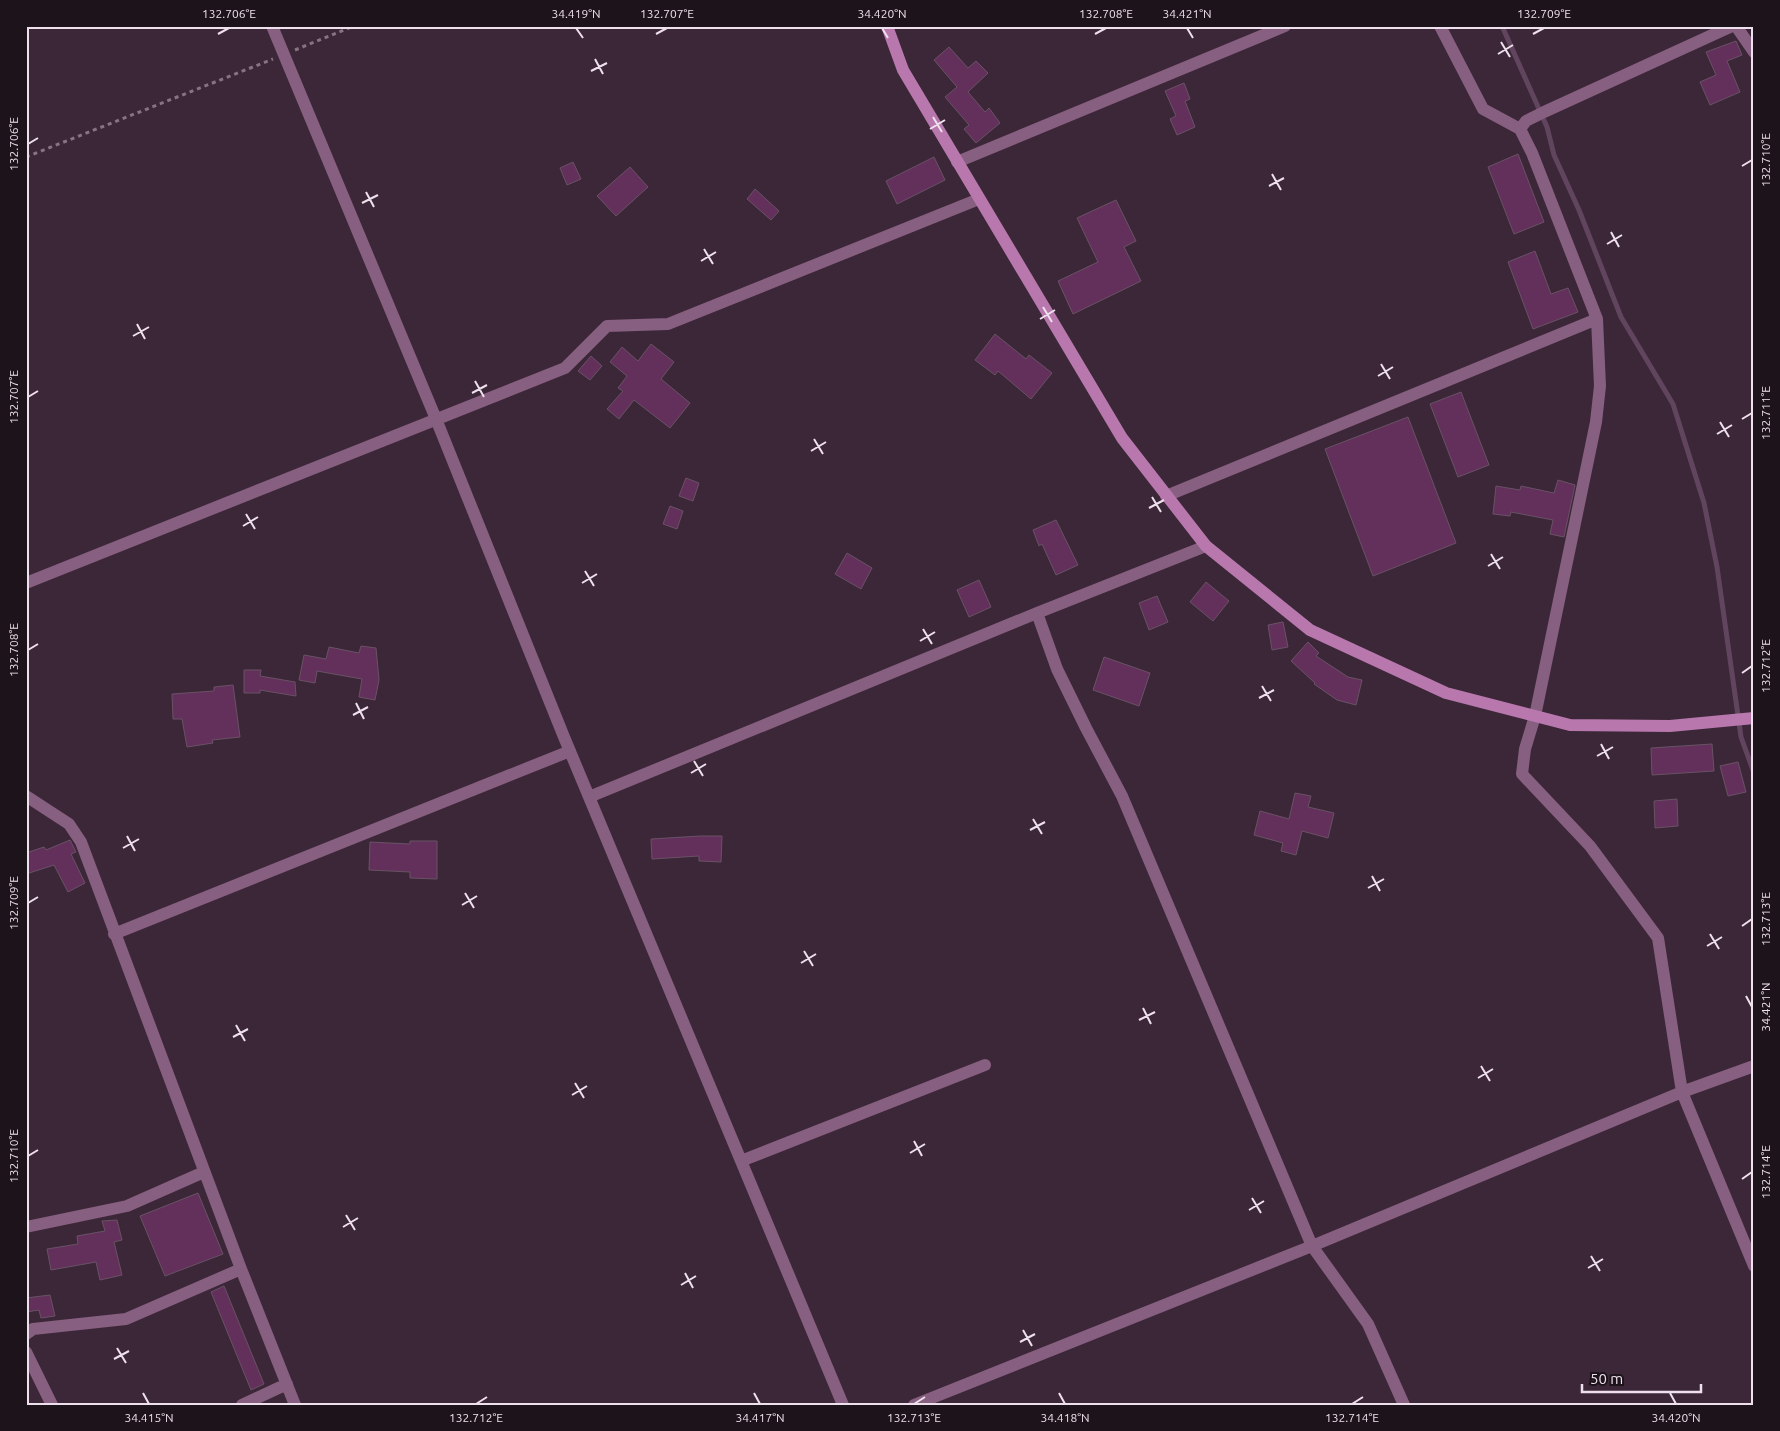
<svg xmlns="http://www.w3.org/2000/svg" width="1780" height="1431" viewBox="0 0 1780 1431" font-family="Ubuntu,sans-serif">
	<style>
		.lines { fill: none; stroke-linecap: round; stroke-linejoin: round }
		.stream { stroke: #61455e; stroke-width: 5 }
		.building { fill: #63305c; stroke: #695265 }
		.path { stroke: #867483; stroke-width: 3; stroke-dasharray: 4 4; stroke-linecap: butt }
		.street { stroke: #875f80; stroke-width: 12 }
		.secondary { stroke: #b878ae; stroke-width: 12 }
		.ticks { fill: none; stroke: #eee0ec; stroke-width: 2 }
		.neatline { fill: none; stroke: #eee0ec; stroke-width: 2 }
		.ticks-label { font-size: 12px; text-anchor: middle; fill: #eee0ec }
	</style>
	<rect width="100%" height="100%" fill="#3c2738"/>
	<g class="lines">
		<path class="stream" d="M1502,26L1547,127L1554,155L1579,210L1621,317L1673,404L1704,503L1717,567L1741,737L1754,773"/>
	</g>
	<path class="building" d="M1736,41L1742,55L1727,61L1740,92L1710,105L1700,82L1716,75L1706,52Z
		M949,47L968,68L976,61L988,73L968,92L985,112L989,108L1000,123L976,143L964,129L969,125L945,97L957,87L934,60Z
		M1184,83L1190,99L1185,101L1195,127L1177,135L1170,119L1176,116L1165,91Z
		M1518,154L1544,222L1514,234L1488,167Z
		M934,157L945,180L897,204L886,181Z
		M573,162L581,179L567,185L560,168Z
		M630,167L648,187L616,216L597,196Z
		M755,189L779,211L771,220L747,199Z
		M1116,200L1136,241L1124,247L1141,281L1073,314L1058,281L1098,262L1077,218Z
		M1535,251L1551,294L1568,288L1578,312L1533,329L1508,262Z
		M995,334L1026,359L1029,355L1052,373L1031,399L998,371L995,375L975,360Z
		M651,344L674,362L661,379L690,403L670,428L634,400L619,419L607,409L623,391L618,388L627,376L610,362L622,347L638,361Z
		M591,356L602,366L590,380L578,371Z
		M1461,392L1489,465L1458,477L1430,404Z
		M1408,417L1456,543L1373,576L1325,449Z
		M686,478L699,483L693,501L679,496Z
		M1558,480L1575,485L1564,537L1550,534L1553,520L1511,512L1510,516L1493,514L1496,486L1520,490L1521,486L1554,493Z
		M670,506L683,511L677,529L663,524Z
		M1056,520L1078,565L1056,575L1042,544L1039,546L1033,530Z
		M847,553L872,568L861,589L835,574Z
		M979,580L991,607L969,617L957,590Z
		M1206,582L1229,601L1213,621L1190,602Z
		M1157,596L1168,622L1149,630L1139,603Z
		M1283,622L1288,647L1272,650L1268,625Z
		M1308,642L1319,653L1316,656L1348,677L1362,680L1356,705L1337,700L1314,684L1315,683L1291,661Z
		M361,646L376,648L379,680L375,700L359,697L362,679L317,671L315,683L299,680L304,655L326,659L329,647L359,653Z
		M1104,657L1150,673L1139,706L1093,690Z
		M244,670H261L260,676L295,682L296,696L260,690V693H244Z
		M233,685L240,737L212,740L213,743L187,747L182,719H173L172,694L214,691V687Z
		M1712,744L1714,771L1652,775L1651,748Z
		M1738,762L1746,792L1728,796L1720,766Z
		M1295,793L1311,796L1308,807L1334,813L1328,838L1302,831L1296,855L1281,851L1283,843L1254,835L1260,811L1289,819Z
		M1677,799L1678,826L1655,828L1654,801Z
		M700,836H722L721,862L699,861V856L652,859L651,839Z
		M70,840L76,852L71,854L85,883L68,892L54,865L26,874V853L44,847L46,850Z
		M410,841H437V879L410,878V872L369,870L370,842L410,844Z
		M198,1193L223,1254L165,1276L140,1216Z
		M117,1220L122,1240L114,1242L122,1275L100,1280L96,1262L51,1270L47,1249L78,1244L77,1236L105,1231L102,1221Z
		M224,1286L264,1384L251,1390L211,1292Z
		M50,1295L55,1316L41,1318L39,1310L26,1312V1298Z"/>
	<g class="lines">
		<path class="path" d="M295,50L354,26
			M26,157L273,59"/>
		<path class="street" d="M272,26L436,419L564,737L843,1405
			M1440,26L1483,109L1520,129L1532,153L1597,319L1600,386L1596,422L1535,716L1525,749L1522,774L1590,846L1658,938L1682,1092L1754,1266
			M1736,26L1754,52
			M1520,129L1526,121L1544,112L1732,26
			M957,162L1285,26
			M1166,496L1597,319
			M26,583L565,368L607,326L668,324L979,199
			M1037,613L1057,669L1086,728L1122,796L1312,1246L1368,1324L1404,1405
			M26,796L69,824L81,842L241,1269L295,1405
			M589,797L1037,613L1206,546
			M114,934L570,751
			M741,1161L985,1065
			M26,1227L127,1206L204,1172
			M26,1334L33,1329L126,1319L241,1269
			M26,1352L52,1405
			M242,1405L287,1384
			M914,1405L1312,1246L1682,1092L1754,1066"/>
		<path class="secondary" d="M887,26L903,70L1122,438L1206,546L1310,630L1446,693L1570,725L1670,726L1754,718"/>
	</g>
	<path class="ticks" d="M576,28L583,38M882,28L888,38M1187,28L1193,38M218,34L229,28M656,34L667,28M1095,34L1106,28M1533,34L1544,28M1501,42L1510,57M1498,54L1513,45M595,59L603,74M591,71L607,63M933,117L942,132M930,129L945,120M28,144L38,138M1742,166L1752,160M1272,174L1281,190M1269,186L1284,178M366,192L374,207M362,203L378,195M1611,232L1619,247M1607,244L1622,235M704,249L713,264M701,261L716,252M1043,307L1052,322M1040,319L1055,310M137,324L145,339M133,336L149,327M1381,364L1390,379M1378,376L1393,367M475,381L484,397M472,393L487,385M28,397L38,391M1742,419L1752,413M1720,422L1729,437M1717,434L1732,425M814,439L823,454M811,451L826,442M1152,497L1161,512M1149,508L1164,500M246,514L255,529M243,526L258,517M1491,554L1500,569M1488,566L1503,557M585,571L594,586M582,583L597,574M923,629L932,644M920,641L935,632M28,650L38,644M1742,673L1752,666M1262,686L1271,701M1259,698L1274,690M356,703L364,719M353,715L368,707M1601,744L1609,759M1597,756L1613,747M694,761L703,776M691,773L706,764M1033,819L1042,834M1030,830L1045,822M127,836L135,851M123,848L139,839M1372,876L1380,891M1368,888L1384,879M465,893L474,908M28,903L38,897M462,905L477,896M1742,926L1752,919M1710,934L1719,949M1707,946L1722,937M804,951L813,966M801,963L816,954M1746,996L1752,1007M1143,1008L1151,1024M1139,1020L1155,1012M236,1025L245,1041M233,1037L248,1029M1481,1066L1490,1081M1478,1078L1493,1069M575,1083L584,1098M572,1095L587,1086M914,1141L922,1156M910,1153L925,1144M28,1156L38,1150M1742,1179L1752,1172M1252,1198L1261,1213M1249,1210L1264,1201M346,1215L355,1230M343,1227L358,1218M1591,1256L1600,1271M1588,1268L1603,1259M685,1273L693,1288M681,1285L696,1276M1023,1330L1032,1346M1020,1342L1035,1334M117,1348L126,1363M114,1359L129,1351M143,1393L149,1404M754,1393L760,1404M1059,1393L1065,1404M1670,1393L1676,1404M476,1404L487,1397M914,1404L925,1397M1352,1404L1363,1397"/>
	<rect width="1780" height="1431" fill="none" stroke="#1d131b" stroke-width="55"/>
	<path d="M1582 1384v8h119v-8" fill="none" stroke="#eee0ec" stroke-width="2.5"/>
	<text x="1590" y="1384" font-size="15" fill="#eee0ec" stroke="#1d131b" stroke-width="4" paint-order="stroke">50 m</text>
	<rect x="28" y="28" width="1724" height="1376" class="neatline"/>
	<g class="ticks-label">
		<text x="229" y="18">132.706°E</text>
		<text x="576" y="18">34.419°N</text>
		<text x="667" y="18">132.707°E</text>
		<text x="882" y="18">34.420°N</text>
		<text x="1106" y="18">132.708°E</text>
		<text x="1187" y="18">34.421°N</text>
		<text x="1544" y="18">132.709°E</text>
		<text transform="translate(14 144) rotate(-90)" y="4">132.706°E</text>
		<text transform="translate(1766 160) rotate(-90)" y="4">132.710°E</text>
		<text transform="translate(14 397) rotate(-90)" y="4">132.707°E</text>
		<text transform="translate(1766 413) rotate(-90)" y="4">132.711°E</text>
		<text transform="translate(14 650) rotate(-90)" y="4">132.708°E</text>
		<text transform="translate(1766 666) rotate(-90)" y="4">132.712°E</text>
		<text transform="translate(14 903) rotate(-90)" y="4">132.709°E</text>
		<text transform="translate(1766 919) rotate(-90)" y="4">132.713°E</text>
		<text transform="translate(1766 1007) rotate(-90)" y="4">34.421°N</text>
		<text transform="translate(14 1156) rotate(-90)" y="4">132.710°E</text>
		<text transform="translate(1766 1172) rotate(-90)" y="4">132.714°E</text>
		<text x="149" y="1422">34.415°N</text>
		<text x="476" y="1422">132.712°E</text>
		<text x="760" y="1422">34.417°N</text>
		<text x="914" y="1422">132.713°E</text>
		<text x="1065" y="1422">34.418°N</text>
		<text x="1352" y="1422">132.714°E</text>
		<text x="1676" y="1422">34.420°N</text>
	</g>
</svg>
